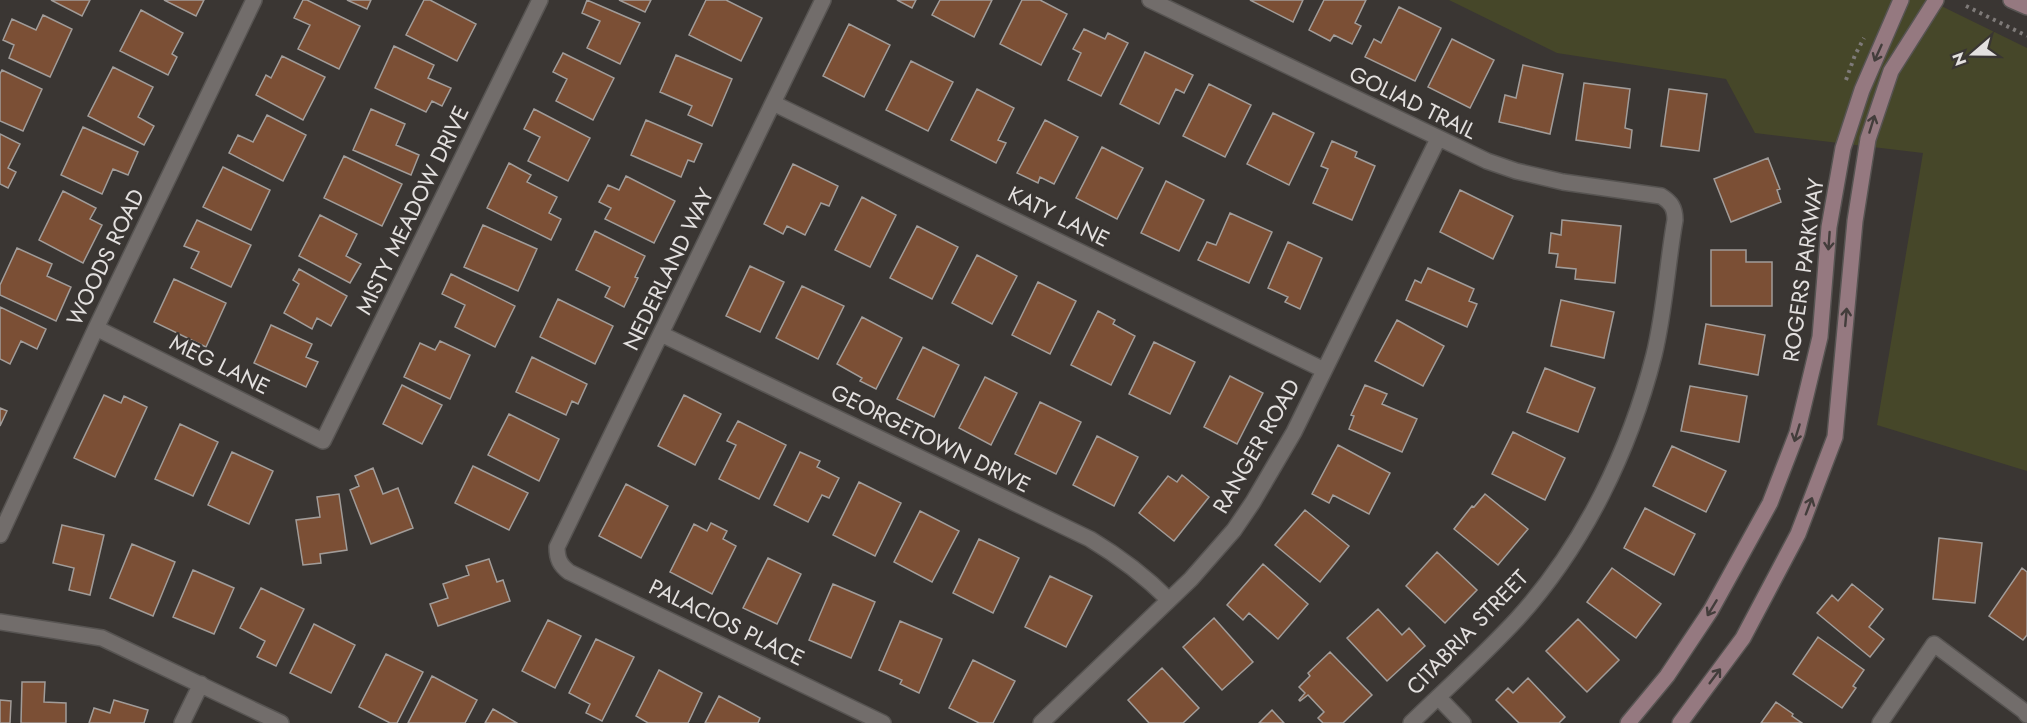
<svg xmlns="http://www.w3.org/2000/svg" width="2027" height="723" viewBox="0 0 2027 723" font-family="Jost,sans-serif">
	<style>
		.green { fill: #464729 }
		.building { fill: #7b4f35; stroke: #a19c99; stroke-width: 1.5 }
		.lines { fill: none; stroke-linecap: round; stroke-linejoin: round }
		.street-casing { stroke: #575452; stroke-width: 18 }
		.secondary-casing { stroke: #575452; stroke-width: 18 }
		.path { stroke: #7e7a78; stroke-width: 4; stroke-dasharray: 3 4.5; stroke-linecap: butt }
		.street { stroke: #726d6b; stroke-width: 15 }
		.secondary { stroke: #957980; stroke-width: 15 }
		.oneway { stroke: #433d3b }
		.labels { text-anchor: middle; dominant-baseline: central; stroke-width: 4.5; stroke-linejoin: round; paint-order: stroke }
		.street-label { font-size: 22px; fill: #e3e0df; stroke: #3a3633 }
	</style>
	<rect width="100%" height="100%" fill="#3a3633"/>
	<path class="green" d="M1449,0H1929L2027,48V471L1877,425L1923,153L1755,133L1726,79L1557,53Z"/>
	<path class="building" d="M51,0H90L82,16Z
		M164,0H204L196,16Z
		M303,0H307L360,26L339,69L298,49L310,25L294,18Z
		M347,0H371L367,9Z
		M424,0H430L476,24L457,61L406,35Z
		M587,0L640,23L620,64L587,48L600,21L582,13Z
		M619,0H651L645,12Z
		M706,0H726L762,18L741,61L689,35Z
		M897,0H916L912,8Z
		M940,0H992L974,37L932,15Z
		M1022,0H1040L1067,14L1041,65L1000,44Z
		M1250,0H1303L1293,22Z
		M1324,0H1366L1355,23L1361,26L1352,44L1334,35L1330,41L1309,30Z
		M1399,7L1441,28L1415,81L1365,57L1374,39L1381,43Z
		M141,10L183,33L172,54L177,57L168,75L120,51Z
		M43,15L72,29L50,77L9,58L14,45L3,40L12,19L36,30Z
		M849,24L890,45L864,97L823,76Z
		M1084,29L1105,39L1108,33L1128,43L1101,96L1068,80L1081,53L1073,49Z
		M1452,39L1494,60L1470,108L1428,87Z
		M394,46L434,65L428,78L451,88L442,106L432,101L426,112L375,88Z
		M1145,52L1193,75L1184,93L1176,89L1159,124L1120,104Z
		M563,53L614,78L593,120L556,101L567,79L553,72Z
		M676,55L732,79L712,126L688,115L692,106L660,92Z
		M282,56L325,77L303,120L256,95L266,75L271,78Z
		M911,61L953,82L928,131L886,110Z
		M1523,65L1563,74L1550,134L1499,122L1505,95L1516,98Z
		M113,67L153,87L138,117L154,126L144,145L88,116Z
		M2,70L42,89L23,131L0,121V74Z
		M1584,83L1630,89L1625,128L1632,130L1630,148L1576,140Z
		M1209,84L1251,105L1225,157L1183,136Z
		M977,89L1014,108L998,140L1006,143L996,163L951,140Z
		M1669,89L1707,94L1699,151L1661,146Z
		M371,109L405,124L396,145L419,155L411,175L353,150Z
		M534,109L590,138L568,181L528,161L540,137L524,129Z
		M1273,113L1314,133L1289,185L1247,164Z
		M267,115L306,135L283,181L229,153L238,135L253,142Z
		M646,120L702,144L694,162L688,160L681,177L631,155Z
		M1045,120L1078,137L1054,184L1040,177L1038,183L1017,173Z
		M83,127L138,152L128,175L113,169L102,194L61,175Z
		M0,134L20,144L8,168L16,172L8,188L0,184Z
		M1332,141L1357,152L1355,157L1375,166L1352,220L1313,203L1328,169L1321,166Z
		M1102,147L1143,168L1117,219L1076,198Z
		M344,156L402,184L382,226L324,198Z
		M1768,158L1780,189L1777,190L1781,202L1731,222L1714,179Z
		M509,163L531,175L527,182L557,197L549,213L561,219L551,240L487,208Z
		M793,164L838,186L829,206L821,203L805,235L787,226L783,234L764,224Z
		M223,167L270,190L251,230L203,207Z
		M626,176L675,201L654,243L605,219L611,208L599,202L608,185L619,190Z
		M1166,181L1204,200L1179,251L1141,233Z
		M1460,190L1513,216L1493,259L1440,232Z
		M63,191L96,208L90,219L102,225L83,263L39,240Z
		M862,197L896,215L870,267L835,250Z
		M1230,213L1272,232L1249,283L1198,260L1207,242L1216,245Z
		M320,215L357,234L346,256L361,264L350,283L299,256Z
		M197,220L251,245L231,287L191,268L199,252L184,246Z
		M1562,220L1621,226L1615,283L1575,279L1576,269L1556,267L1558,254L1549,253L1551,233L1561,235Z
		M483,225L537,249L518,291L464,267Z
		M917,226L958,247L932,299L890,278Z
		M595,231L645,256L635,277L638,278L624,307L605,297L610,287L576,270Z
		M1288,242L1322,258L1300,309L1285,302L1288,297L1268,288Z
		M17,248L52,264L47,276L71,287L56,321L0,295V285Z
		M1711,250H1746V262H1772V306H1711Z
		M977,255L1017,276L992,324L952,303Z
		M750,266L784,282L760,332L726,316Z
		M1428,268L1474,289L1469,301L1477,304L1467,327L1406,300L1415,280L1421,283Z
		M299,269L347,296L331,326L317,318L312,329L284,313L299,284L293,280Z
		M451,274L515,306L495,347L455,327L465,305L442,294Z
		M174,279L226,303L206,347L154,322Z
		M1038,282L1076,301L1050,354L1012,335Z
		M802,286L844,306L818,359L776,338Z
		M558,299L613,326L595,364L540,337Z
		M1561,300L1614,312L1604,358L1551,346Z
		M0,307L46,329L37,349L21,341L10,364L0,359Z
		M1098,311L1115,320L1113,324L1135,336L1111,385L1071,365Z
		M862,317L902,338L876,389L860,381L862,378L837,364Z
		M1397,320L1444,346L1423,386L1375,361Z
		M1706,324L1765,335L1758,375L1699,364Z
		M271,325L312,344L306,357L318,362L306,387L254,363Z
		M440,341L470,355L450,399L404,377L420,343L435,350Z
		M1154,342L1195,362L1170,414L1129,394Z
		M923,347L959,365L934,417L897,399Z
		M532,357L587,384L578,404L572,401L566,415L516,392Z
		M1545,368L1595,388L1578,432L1527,412Z
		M1230,376L1263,393L1237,444L1204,427Z
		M985,377L1017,393L991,445L959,428Z
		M402,385L442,405L422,444L383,424Z
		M1365,385L1387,394L1382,404L1417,419L1402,452L1349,429L1354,416L1351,415Z
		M1690,386L1747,396L1739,442L1681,431Z
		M104,395L121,403L124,396L147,407L115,477L74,458Z
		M684,395L721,414L695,465L658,446Z
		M1040,402L1081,422L1056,474L1015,454Z
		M0,408L7,411L0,426Z
		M509,414L559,439L539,481L488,455Z
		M738,421L786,445L759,499L719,479L736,445L727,441Z
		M180,424L218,442L193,496L155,479Z
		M1513,432L1565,458L1545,500L1492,474Z
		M1097,436L1138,457L1114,506L1073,485Z
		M1338,445L1390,473L1369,514L1333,495L1329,503L1312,494Z
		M1672,446L1726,471L1706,512L1653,486Z
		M232,452L273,471L249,524L208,505Z
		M800,452L820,461L817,467L839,478L829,498L822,495L808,522L774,505Z
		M473,466L528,493L509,530L455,503Z
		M373,468L383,494L398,488L413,528L371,544L350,490L359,486L355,476Z
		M1182,475L1209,497L1174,541L1139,513L1168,476L1177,482Z
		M859,482L901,503L875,556L833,535Z
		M626,484L668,506L641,558L599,536Z
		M339,494L347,550L320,554L321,563L303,565L296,520L320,517L317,497Z
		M1485,494L1528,529L1498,565L1454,529L1472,506L1474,507Z
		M1645,508L1695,534L1674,575L1624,548Z
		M1305,510L1349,546L1320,582L1275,545Z
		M920,511L959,531L932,582L894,562Z
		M711,523L727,531L723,539L736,546L712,594L670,572L694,524L707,531Z
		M62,525L104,535L90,595L69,590L74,568L53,563Z
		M1939,538L1982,543L1975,603L1933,599Z
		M979,539L1019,558L993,613L953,593Z
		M132,544L175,562L153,616L110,598Z
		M1437,552L1477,590L1445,623L1406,586Z
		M768,558L801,574L777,624L743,608Z
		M489,559L497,582L503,580L510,601L438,626L430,604L448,598L443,584L469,575L466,566Z
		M1263,564L1308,604L1278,639L1249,613L1243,620L1227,605Z
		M1612,568L1661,604L1636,638L1587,602Z
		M2022,568L2027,572V635L2023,640L1989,616Z
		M193,570L234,588L214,634L173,617Z
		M1050,576L1092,596L1066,647L1025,627Z
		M833,584L875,602L851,658L809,640Z
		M1852,584L1883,609L1869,627L1884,639L1870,657L1817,613L1832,595L1838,601Z
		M261,588L304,609L276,666L257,657L265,641L240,628Z
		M1378,609L1402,635L1409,628L1425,646L1387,681L1347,638Z
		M1214,618L1253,662L1222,690L1183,647Z
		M1578,619L1619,660L1587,692L1546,651Z
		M548,620L581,636L555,688L522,671Z
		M900,621L942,639L919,693L900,684L902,680L879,670Z
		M314,624L355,645L331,693L290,673Z
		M1818,637L1864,670L1853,686L1856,688L1842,708L1793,674Z
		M596,639L634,657L602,721L586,713L590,704L569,693Z
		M1330,652L1372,695L1343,723H1323L1318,718L1324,712L1308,695L1300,701L1299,700L1305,693L1299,687L1310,676L1308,673Z
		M386,654L423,672L397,723H390L359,707Z
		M973,660L1015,681L993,723H979L949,708Z
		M1162,668L1199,708L1183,723H1149L1128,700Z
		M659,670L702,693L688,723H648L636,716Z
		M432,676L477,700L465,723H408Z
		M1528,678L1565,717L1559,723H1519L1496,700L1508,688L1513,693Z
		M22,682H45L44,702L66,703V723H21Z
		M719,696L760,718L758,723H705Z
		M0,700L11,701L10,723H0Z
		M114,700L148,710L144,723H89L94,708L110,713Z
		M1776,702L1793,714L1792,716L1802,723H1761Z
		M493,709L517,723H485Z
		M1272,710L1284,723H1259Z"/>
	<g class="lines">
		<defs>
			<path id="street" d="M823,0L557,547C557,559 560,565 569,572L883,723
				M1150,0L1487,161L1516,171L1563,182L1661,196C1671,202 1675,208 1675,220C1667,265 1665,310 1654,355C1630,450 1584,545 1518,618C1484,655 1447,688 1411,723
				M773,103L1324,370
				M96,328L323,441L540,0
				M661,334L1090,539C1120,557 1145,576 1169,600
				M0,535L96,328L254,0
				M0,622L102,638L281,723
				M1438,697L1463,723
				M182,723L201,684
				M1041,723L1191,579L1234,530L1253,502L1294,432L1438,139
				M1880,723L1934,644L2024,711L2027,715"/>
			<path id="secondary" d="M2011,0L2027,7
				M1628,723L1667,676L1711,610L1770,503L1797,433L1820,337L1829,227L1843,148L1862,90L1901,0
				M1680,723L1743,638L1798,534L1835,437L1855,221L1868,139L1891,71L1936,0"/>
		</defs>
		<use href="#street" class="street-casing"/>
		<use href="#secondary" class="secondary-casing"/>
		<path class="path" d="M1966,6L2027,36
			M1846,80L1855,55L1864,38"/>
		<use href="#street" class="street"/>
		<use href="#secondary" class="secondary"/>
	</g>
	<defs><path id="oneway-shaft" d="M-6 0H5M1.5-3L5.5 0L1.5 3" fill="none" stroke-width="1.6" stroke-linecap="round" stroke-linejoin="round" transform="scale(1.5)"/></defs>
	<g class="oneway">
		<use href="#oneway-shaft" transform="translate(1878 53) rotate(114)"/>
		<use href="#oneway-shaft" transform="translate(1872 124) rotate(-73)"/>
		<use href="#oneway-shaft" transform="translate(1829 241) rotate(94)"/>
		<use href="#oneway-shaft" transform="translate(1846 317) rotate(-85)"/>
		<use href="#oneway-shaft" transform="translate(1797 433) rotate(107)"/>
		<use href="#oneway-shaft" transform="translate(1809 506) rotate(-69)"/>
		<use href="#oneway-shaft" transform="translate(1712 608) rotate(121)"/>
		<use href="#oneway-shaft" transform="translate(1715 676) rotate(-53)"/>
	</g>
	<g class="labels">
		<g class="street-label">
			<text transform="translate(1413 102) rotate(26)">GOLIAD TRAIL</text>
			<text transform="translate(412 210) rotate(-64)">MISTY MEADOW DRIVE</text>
			<text transform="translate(1059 216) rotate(26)">KATY LANE</text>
			<text transform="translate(105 257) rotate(-64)">WOODS ROAD</text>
			<text transform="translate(668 269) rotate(-64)">NEDERLAND WAY</text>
			<text transform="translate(1803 270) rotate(-82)">ROGERS PARKWAY</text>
			<text transform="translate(220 364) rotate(26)">MEG LANE</text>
			<text transform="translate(931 438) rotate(26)">GEORGETOWN DRIVE</text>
			<text transform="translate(1256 446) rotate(-60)">RANGER ROAD</text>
			<text transform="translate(727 622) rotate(26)">PALACIOS PLACE</text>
			<text transform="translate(1467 632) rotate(-46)">CITABRIA STREET</text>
		</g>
	</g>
	<g transform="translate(1973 54) rotate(250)" stroke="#3a3633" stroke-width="4.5" paint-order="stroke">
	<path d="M0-4.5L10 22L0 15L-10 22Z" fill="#e3e0df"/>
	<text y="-9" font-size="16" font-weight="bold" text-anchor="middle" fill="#e3e0df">N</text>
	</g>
</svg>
